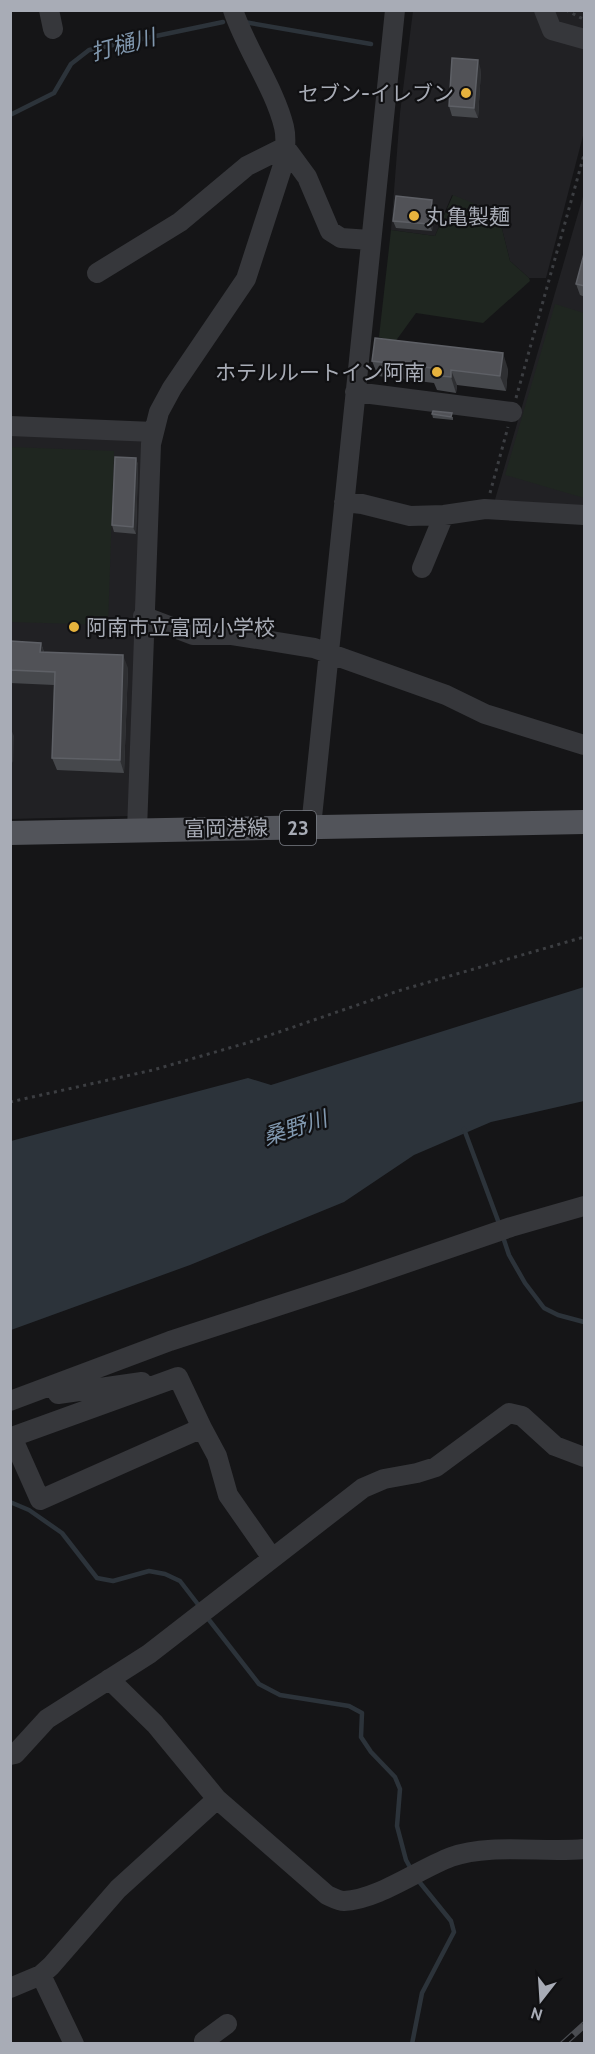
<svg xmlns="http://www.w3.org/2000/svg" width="595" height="2054" viewBox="0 0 595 2054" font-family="Cabin,'Noto Sans JP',sans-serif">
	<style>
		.built { fill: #212124 }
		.green { fill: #1f2620 }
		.water { fill: #2c333a }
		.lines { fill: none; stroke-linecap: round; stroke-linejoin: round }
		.stream { stroke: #2c333a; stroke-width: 4.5 }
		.path { stroke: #3c3e42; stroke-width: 3; stroke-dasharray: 3 4.5; stroke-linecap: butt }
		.minor { stroke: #36373b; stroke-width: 20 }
		.major { stroke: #52545a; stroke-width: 24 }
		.rail-casing { stroke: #4b4d52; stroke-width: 7 }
		.rail { stroke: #101012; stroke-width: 4.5; stroke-dasharray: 14; stroke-linecap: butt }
		.wall { fill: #46484c }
		.shaded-wall { fill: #2e2f32 }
		.building { fill: #515257; stroke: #5e6066; stroke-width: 1.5 }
		.poi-dot { fill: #e6b23d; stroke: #101012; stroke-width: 2 }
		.labels { text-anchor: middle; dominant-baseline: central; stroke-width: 4.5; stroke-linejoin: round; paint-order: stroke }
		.shield { fill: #101012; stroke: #7a7d85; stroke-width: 1.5 }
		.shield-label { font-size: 20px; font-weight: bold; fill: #a8acb6 }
		.poi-label { font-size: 21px; fill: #a8acb6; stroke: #101012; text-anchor: end }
		.street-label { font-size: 21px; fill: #a8acb6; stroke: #101012 }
		.water-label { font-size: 22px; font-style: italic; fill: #8198af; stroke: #101012 }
	</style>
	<rect width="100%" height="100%" fill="#151517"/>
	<path class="built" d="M413,11H584V132L546,278H529L510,261L502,229L452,195L435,236L391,230L400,113Z
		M584,193V506L494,503Z
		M11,433L143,438L131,816L11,819Z"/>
	<path class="green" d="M453,195L475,204L502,229L510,261L529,278L530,281L483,323L416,313L395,342L379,337L391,230L435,236Z
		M555,304L584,313V498L505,475Z
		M11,447L114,451L108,625L11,622Z"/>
	<path class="water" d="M584,987V1101L491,1122L414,1155L344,1202L190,1265L11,1330V1141L248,1078L271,1085Z"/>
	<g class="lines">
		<path class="stream" d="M244,22L371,44
			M10,115L54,93L71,64L89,50L223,22
			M464,1129L500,1226
			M502,1234L509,1255L525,1283L544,1308L558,1315L584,1322
			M10,1502L29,1510L62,1533L97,1578L113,1581L149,1571L165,1574L180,1581L200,1607
			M206,1616L259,1684L280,1695L349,1706L362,1713L361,1737L371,1752L395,1777L400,1789L397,1826L406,1860L411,1869
			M412,2044L422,1993L454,1932L451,1921L417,1879"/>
		<path class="path" d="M566,10L583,19
			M516,398L584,155
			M490,493L508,427
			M10,1102L153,1070L250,1042L398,991L584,937"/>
		<path class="minor" d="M49,10L53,29
			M544,10L552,30L584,39
			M97,273L180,222L247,166L285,147L307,177L330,231L341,238L370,240
			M355,392L512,412
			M10,426L154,432
			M344,502L362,504L410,516L444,515L485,509L584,515
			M422,568L444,515
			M143,616L193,635H232L314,648L446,695L485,714L584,745
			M311,827L395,10
			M137,830L151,444L159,412L172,388L246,279L283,165C285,153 287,139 284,127C275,89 246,49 233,10
			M58,1394L142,1382
			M10,1401L170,1341L351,1282L511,1227L584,1206
			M202,1428L178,1377L12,1437L40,1500L202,1428L217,1456L228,1495L272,1558
			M109,1679L155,1724L217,1799L327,1895C332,1897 338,1901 344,1901C377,1900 419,1869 451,1857C490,1843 543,1853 584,1849
			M10,1755L15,1754L47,1719L149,1654L363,1488L384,1479L417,1473L436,1467L509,1413L522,1416L555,1446L584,1457
			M41,1975L74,2044
			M10,1988L41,1975L51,1966L118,1889L217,1799
			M206,2044L204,2041L227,2024"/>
		<path class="major" d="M10,833L584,822"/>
		<defs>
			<path id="rail" d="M563,2044L584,2025"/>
		</defs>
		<use href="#rail" class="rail-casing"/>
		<use href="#rail" class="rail"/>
	</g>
	<path class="wall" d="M481,70L478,118L452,116L449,106Z
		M434,207L432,231L396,228L393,221Z
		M585,254V297L580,295L576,284Z
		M372,361L508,369L506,391L457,385L456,393L437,390L434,383L378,376Z
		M432,414L453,417V420L433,418Z
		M136,458L138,465L136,534L114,532L112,525Z
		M10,641L41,643L44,652L128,668L124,773L57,770L52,758L54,685L10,683Z"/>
	<path class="shaded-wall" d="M478,60L481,70L478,118L474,108Z
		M432,200L434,207L432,231L429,224Z
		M503,353L508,369L506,391L500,376Z
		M451,370L457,385L456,393L451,377Z
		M136,458L138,465L136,534L133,527Z
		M41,643L45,655L40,652Z
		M123,655L128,668L124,773L120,760Z
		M10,727L14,736L13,763L10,758Z"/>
	<path class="building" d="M452,58L478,60L474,108L449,106Z
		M396,196L432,200L429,224L393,221Z
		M584,254H585V286L576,284Z
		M375,338L503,353L500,376L451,370V377L431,375L432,368L372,361Z
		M433,411L452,413L451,417L432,414Z
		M115,457L136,458L133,527L112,525Z
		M10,641L41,643L40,652L123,655L120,760L52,758L55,672L10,670Z"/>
	<g class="poi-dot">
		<circle cx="466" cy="93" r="6"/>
		<circle cx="414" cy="216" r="6"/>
		<circle cx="437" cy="372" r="6"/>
		<circle cx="74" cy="627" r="6"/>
	</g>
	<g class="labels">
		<rect class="shield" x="280" y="811" width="36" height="34" rx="4.5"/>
		<g class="shield-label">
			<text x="298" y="828">23</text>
		</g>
		<g class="poi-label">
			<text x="454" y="93">セブン-イレブン</text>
			<text x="426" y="216" text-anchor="start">丸亀製麺</text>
			<text x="425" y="372">ホテルルートイン阿南</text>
			<text x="86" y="627" text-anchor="start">阿南市立富岡小学校</text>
		</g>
		<g class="street-label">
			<text transform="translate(226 828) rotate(-1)">富岡港線</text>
		</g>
		<g class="water-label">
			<text transform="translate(123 45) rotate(-15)">打樋川</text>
			<text transform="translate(295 1128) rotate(-18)">桑野川</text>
		</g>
	</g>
	<rect width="595" height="2054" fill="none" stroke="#a8acb6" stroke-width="24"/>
	<g transform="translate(541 2000) rotate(197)" stroke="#101012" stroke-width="4.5" paint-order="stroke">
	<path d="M0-4.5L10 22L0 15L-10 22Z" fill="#a8acb6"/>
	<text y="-9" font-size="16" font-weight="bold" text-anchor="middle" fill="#a8acb6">N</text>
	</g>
</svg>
